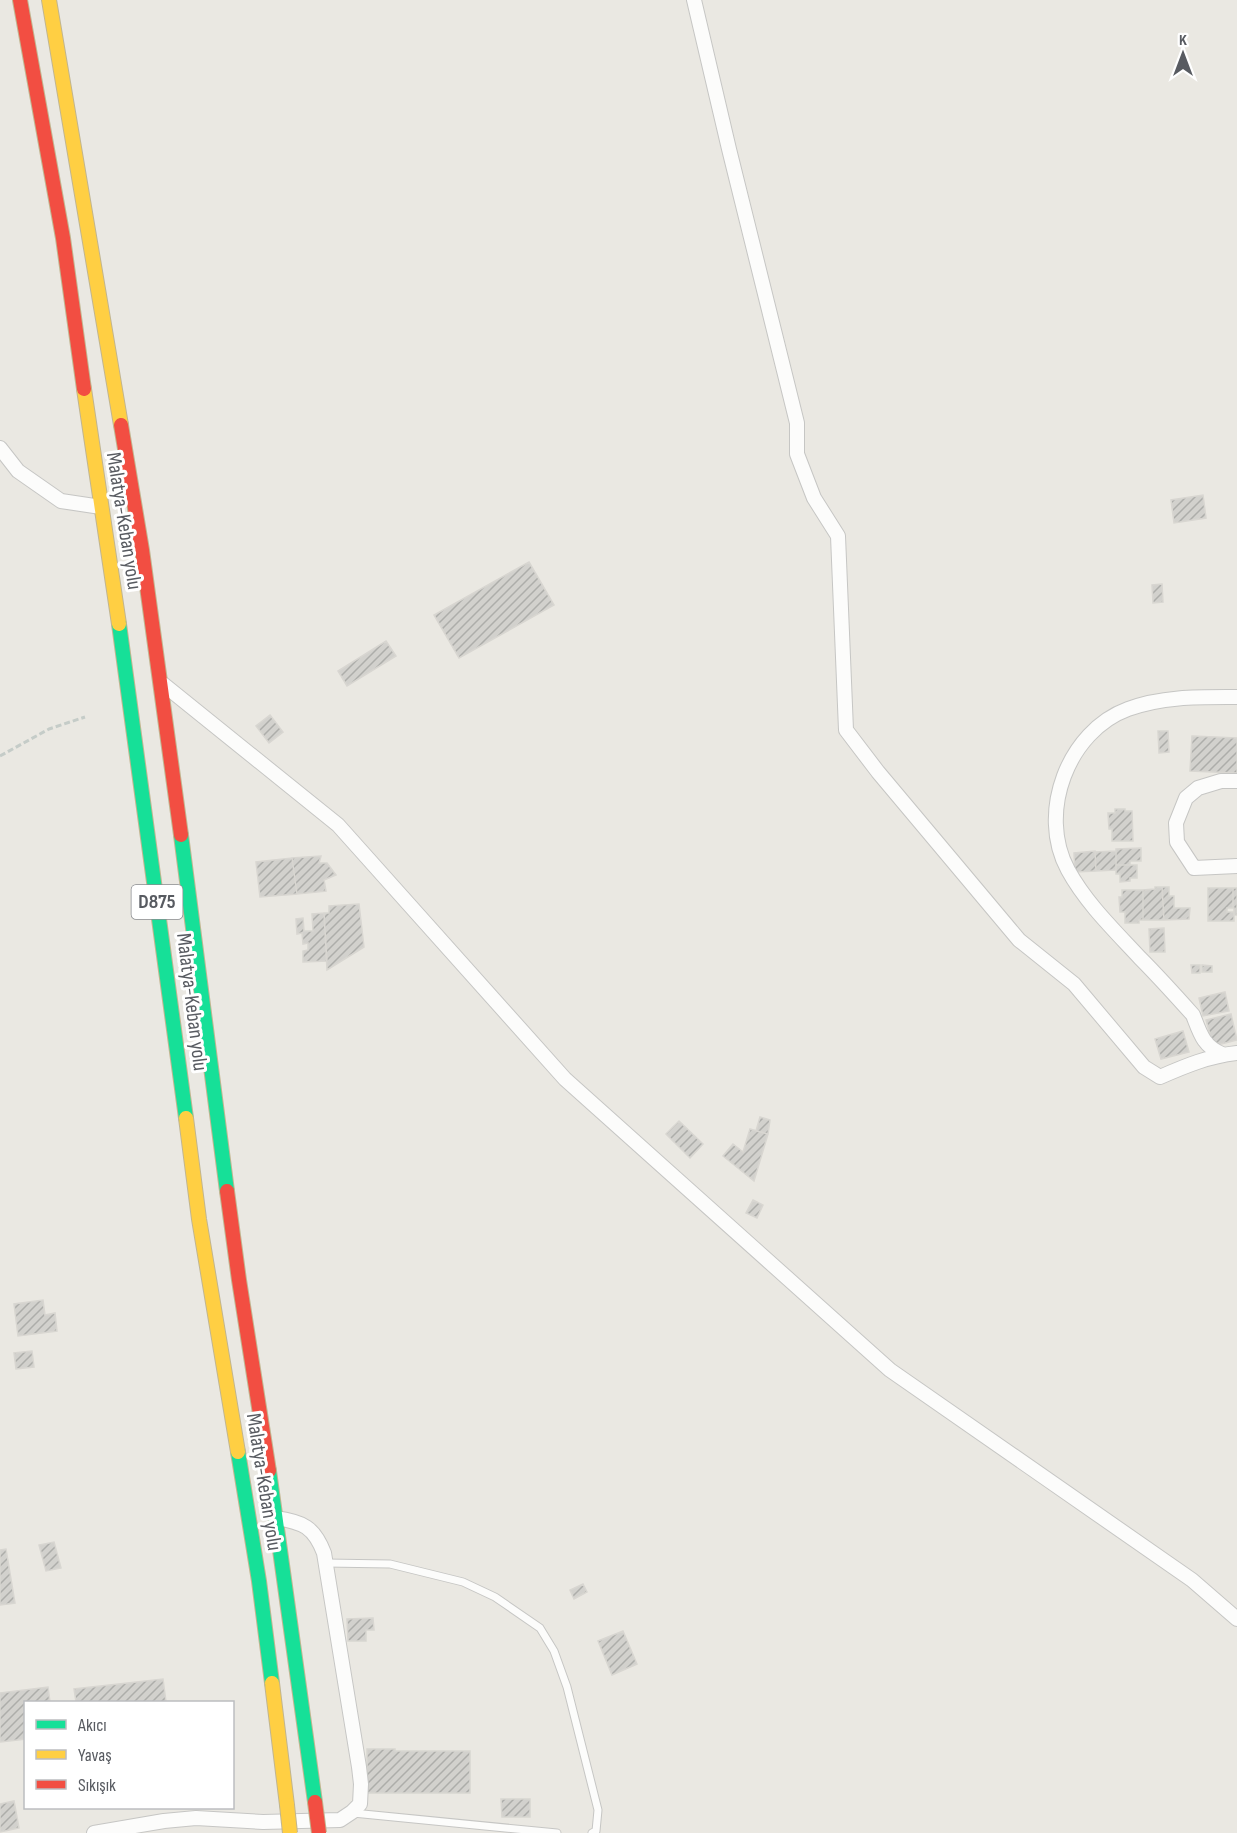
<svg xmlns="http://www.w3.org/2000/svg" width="1237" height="1833" viewBox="0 0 1237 1833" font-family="'Sofia Sans Condensed',sans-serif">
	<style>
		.building { fill: url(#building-hatch); stroke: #d8d6d1; stroke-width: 1.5 }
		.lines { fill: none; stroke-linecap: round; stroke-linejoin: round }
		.lane-casing { stroke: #c6c6c4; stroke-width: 9 }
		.street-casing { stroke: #c6c6c4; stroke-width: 16 }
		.fast-casing { stroke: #c1b590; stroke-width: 16 }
		.slow-casing { stroke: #c1b590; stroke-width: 16 }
		.jam-casing { stroke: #c1b590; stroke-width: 16 }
		.path { stroke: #c5ccc8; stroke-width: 3; stroke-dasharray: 6 3; stroke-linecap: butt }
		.lane { stroke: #fcfcfb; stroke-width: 7 }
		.street { stroke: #fcfcfb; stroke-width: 14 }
		.fast { stroke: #16e098; stroke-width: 14 }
		.slow { stroke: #ffcf43; stroke-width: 14 }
		.jam { stroke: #f24e42; stroke-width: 14 }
		.slow-bridge-casing { stroke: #c1b590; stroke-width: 16; stroke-linecap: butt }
		.jam-bridge-casing { stroke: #c1b590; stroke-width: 16; stroke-linecap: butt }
		.slow-bridge { stroke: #ffcf43; stroke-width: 14 }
		.jam-bridge { stroke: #f24e42; stroke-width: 14 }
		.labels { text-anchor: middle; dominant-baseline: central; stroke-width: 6; stroke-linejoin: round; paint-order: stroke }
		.shield { fill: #fff; stroke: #8a8c90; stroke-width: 1.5 }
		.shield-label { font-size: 20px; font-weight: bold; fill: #585b61 }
		.street-label { font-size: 21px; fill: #585b61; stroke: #fff }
	</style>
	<defs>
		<pattern id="building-hatch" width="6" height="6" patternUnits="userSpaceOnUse" patternTransform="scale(1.5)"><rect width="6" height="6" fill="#d2d1cd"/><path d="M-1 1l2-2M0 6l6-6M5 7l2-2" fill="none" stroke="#adadaa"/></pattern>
	</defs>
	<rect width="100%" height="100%" fill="#eae8e2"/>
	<path class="building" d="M1203,495L1206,518L1174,523L1171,500Z
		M529,562L554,605L459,658L434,615Z
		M1162,584L1163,602L1153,603L1152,585Z
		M386,641L396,656L347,686L338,671Z
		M270,715L283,732L269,743L256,726Z
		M1158,731H1168L1169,752L1159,753Z
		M1192,736L1237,738V773L1190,771Z
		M1115,809H1125V811H1132L1133,841H1112V829H1109L1108,813H1115Z
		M1141,848V861H1130V865H1116V849Z
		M1095,851L1096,871L1075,872L1074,853Z
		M1116,851V870L1096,871L1095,852Z
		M321,856L319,863H327L336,875L324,880L326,891L297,894L292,858Z
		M292,858L297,894L260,897L256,862Z
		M1116,865H1137V878H1130V881L1120,882V874H1116Z
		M1155,887H1162L1164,920H1143V890L1155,889Z
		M1162,887H1169V896H1174V908H1190L1189,919L1164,920Z
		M1208,888H1233V908H1227V912H1234V921H1208Z
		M1233,888H1237V915H1234V908H1233Z
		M1122,890H1143V920H1139V923H1125V912H1120L1119,897H1122Z
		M359,904L364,947L327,970L324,913H329V906Z
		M324,913L327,961L303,962V951L308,950V943L303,944L302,933L297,934L296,919L303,918L304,931H313L312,914Z
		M1164,928L1165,952H1150L1149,929Z
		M1191,965H1200V973H1192Z
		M1202,965L1212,966V972H1202Z
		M1225,992L1229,1011L1203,1016L1199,998Z
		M1231,1014L1237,1040L1213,1046L1206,1020Z
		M1183,1031L1189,1052L1161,1059L1155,1039Z
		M760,1117L770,1120L768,1134L756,1131Z
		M679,1121L703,1144L690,1158L666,1134Z
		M750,1129L768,1134L754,1181L723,1156L733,1144L743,1152Z
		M753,1200L763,1205L757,1218L746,1213Z
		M43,1300L45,1315L55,1313L57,1331L18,1336L14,1304Z
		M32,1351L34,1367L16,1369L14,1353Z
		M54,1542L61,1568L46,1571L39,1545Z
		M6,1549L15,1603L0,1605V1550Z
		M583,1584L587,1592L574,1599L570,1590Z
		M373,1618L374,1630H366V1641H348L347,1619Z
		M623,1631L637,1664L612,1675L598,1641Z
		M163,1679L166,1702H76L74,1689Z
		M48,1687L50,1702H26V1739L0,1742V1693Z
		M367,1749H395V1751H470V1793H367Z
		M501,1799H530V1817H502Z
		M14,1801L19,1828L0,1832V1804Z"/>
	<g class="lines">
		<defs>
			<path id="lane" d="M326,1563L390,1564L463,1582L495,1597L540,1628L554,1651L567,1687L598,1810L596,1831L592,1833
				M353,1813L557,1833"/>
			<path id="street" d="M694,0L729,149L797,423V454L814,498L838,536L846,730L878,772L1019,940L1074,984L1144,1067L1160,1077C1185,1066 1209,1056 1237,1053
				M0,448L18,471L61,501L101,507
				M163,684L338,825L565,1079L890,1370L1192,1580L1237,1619
				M1237,781H1221L1198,788L1186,798L1176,823L1177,842L1194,868L1237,866
				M1222,1054C1203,1046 1200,1033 1193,1015C1176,996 1158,976 1140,958C1114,930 1086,903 1068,870C1037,813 1068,731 1128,709C1163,696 1201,697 1237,697
				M94,1833L164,1821L196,1818L263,1822L340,1820L352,1812L360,1804L361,1784L359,1767L324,1553C314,1527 303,1522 276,1518"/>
			<path id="fast" d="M119,624L186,1118
				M181,835L227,1191
				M238,1452L259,1581L272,1683
				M269,1471L315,1802"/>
			<path id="slow" d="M49,0L121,425
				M84,389L119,624
				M186,1118L199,1219L238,1452
				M272,1683L287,1805"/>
			<path id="jam" d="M20,0L63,238L84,389
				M121,425L142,550L181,835
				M227,1191L239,1280L269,1471"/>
		</defs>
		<use href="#lane" class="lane-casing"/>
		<use href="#street" class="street-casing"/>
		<use href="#fast" class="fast-casing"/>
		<use href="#slow" class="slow-casing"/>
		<use href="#jam" class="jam-casing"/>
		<path class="path" d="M0,756L49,729L85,717"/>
		<use href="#lane" class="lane"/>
		<use href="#street" class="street"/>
		<use href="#fast" class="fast"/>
		<use href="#slow" class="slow"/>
		<use href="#jam" class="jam"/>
		<defs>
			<path id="slow-bridge" d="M287,1805L290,1833"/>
			<path id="jam-bridge" d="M315,1802L319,1833"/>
		</defs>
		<use href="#slow-bridge" class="slow-bridge-casing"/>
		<use href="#jam-bridge" class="jam-bridge-casing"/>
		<use href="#slow-bridge" class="slow-bridge"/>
		<use href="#jam-bridge" class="jam-bridge"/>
	</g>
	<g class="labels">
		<rect class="shield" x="131.5" y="885" width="51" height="34" rx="4.5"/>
		<g class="shield-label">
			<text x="157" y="902">D875</text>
		</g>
		<g class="street-label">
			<text transform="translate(124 521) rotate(81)">Malatya-Keban yolu</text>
			<text transform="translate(192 1002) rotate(83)">Malatya-Keban yolu</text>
			<text transform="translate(264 1482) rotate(81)">Malatya-Keban yolu</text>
		</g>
	</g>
	<rect x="24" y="1701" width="210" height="108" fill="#ffffff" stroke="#bcbdc0" stroke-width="1.5"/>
	<rect x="36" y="1720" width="30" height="9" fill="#16e098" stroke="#bcbdc0" stroke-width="1.5"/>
	<text x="78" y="1731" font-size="18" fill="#585b61">Akıcı</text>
	<rect x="36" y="1750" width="30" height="9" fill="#ffcf43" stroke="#bcbdc0" stroke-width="1.5"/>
	<text x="78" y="1761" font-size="18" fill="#585b61">Yavaş</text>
	<rect x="36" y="1780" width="30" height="9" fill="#f24e42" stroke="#bcbdc0" stroke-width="1.5"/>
	<text x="78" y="1791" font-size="18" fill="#585b61">Sıkışık</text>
	<g transform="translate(1183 54)" stroke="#ffffff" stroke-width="4.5" paint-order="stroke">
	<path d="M0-4.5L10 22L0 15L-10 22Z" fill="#585b61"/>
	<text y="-9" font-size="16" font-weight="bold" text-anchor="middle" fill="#585b61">K</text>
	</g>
</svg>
